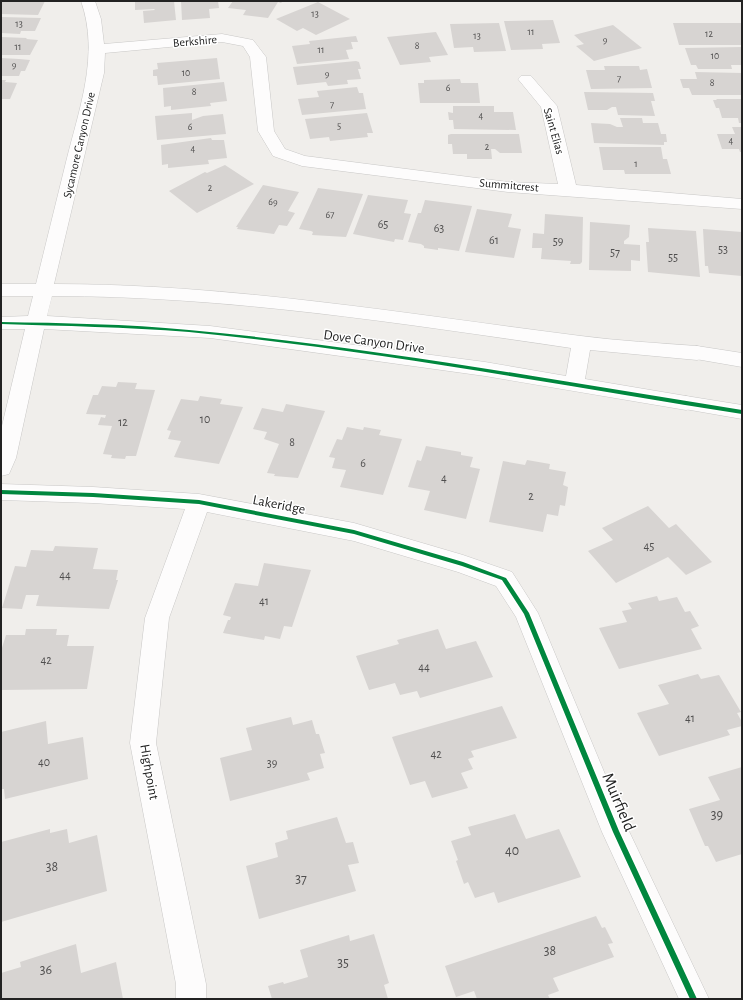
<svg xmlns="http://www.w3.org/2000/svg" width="743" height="1000" viewBox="0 0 743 1000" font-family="'Alegreya Sans',sans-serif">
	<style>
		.building { fill: #d7d4d2 }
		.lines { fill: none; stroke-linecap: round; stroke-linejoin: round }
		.minor-casing { stroke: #c9c8c7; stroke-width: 1 }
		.tertiary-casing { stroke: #c9c8c7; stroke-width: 1 }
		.minor { fill: #fdfcfc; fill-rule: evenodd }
		.tertiary { fill: #fdfcfc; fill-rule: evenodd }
		.cycleway-casing { stroke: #fff; stroke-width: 3 }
		.cycleway { fill: #00873e; fill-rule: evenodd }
		.labels { text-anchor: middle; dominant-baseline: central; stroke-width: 3; stroke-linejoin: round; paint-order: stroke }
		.far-number-label { font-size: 10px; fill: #4f4e4e }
		.far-street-label { font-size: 12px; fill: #222; stroke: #fff }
		.number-label { font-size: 12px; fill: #4f4e4e }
		.street-label { font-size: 14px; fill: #222; stroke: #fff }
		.near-number-label { font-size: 14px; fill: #4f4e4e }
		.near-street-label { font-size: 17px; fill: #222; stroke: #fff }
	</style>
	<rect width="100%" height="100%" fill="#f0eeeb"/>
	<path class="building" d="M1,1H45L38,15L1,14Z
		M135,1H174L176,20L144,23L143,11L155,10L154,9L135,10Z
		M181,1H218L219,8L209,9L210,18L182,20Z
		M233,1H283L281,3L278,2L268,18L243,15L246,10L228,8Z
		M318,2L350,19L316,35L303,28L297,31L276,19Z
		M1,17L41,18L35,31H21L20,34L1,33Z
		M553,20L560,43L542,44L543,49L511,50L504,21Z
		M499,23L506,51L474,52L473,47L454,48L450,24Z
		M673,23H742V45H679Z
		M613,25L642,48L594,61L576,46L584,44L574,35Z
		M436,32L448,55L429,57L431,62L400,65L387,37Z
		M356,36L358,42H351L353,49L346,50L349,59L297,64L292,46L310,44L309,41Z
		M1,37L27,38L26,39L38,40L30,55H1Z
		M742,47V65H731L732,69H698L696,65H691L685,48Z
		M1,58L19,59L30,60L25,71H21L19,76H1Z
		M217,58L220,79L158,85L157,76H153V70L158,69L157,63Z
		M356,61L359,62L361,69H358L361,79L347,80L348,84L328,86L326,82L297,85L293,67Z
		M604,66H639L640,70L647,69L652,88L591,89L586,70H605Z
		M695,72L742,73V95H692L689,88H683L680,79H697Z
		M460,79L461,83H478L480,103H420L418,83H424V80Z
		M1,80H6L5,82L17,83L10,99H1Z
		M224,82L227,101L210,103L211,106L171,110V106L164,107L163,88Z
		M357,87L359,93H363L366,109L302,115L298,99L319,97L317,91Z
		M584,92L653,93L655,101H651L655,116L618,115L616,107H612L607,110H588Z
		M716,99H742V123H739L738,118H722L719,108H716L713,100H717Z
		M453,106H494V112H513L516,130L454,129L453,120H449L448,112L453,113Z
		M192,113V120L203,116L223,114L226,134L157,140L155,116Z
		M367,113L373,133H367L368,137L330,141L329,137L310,139L305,119Z
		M620,118H642L643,123H658L661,134H666L667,142H664V145L594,143L591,123L610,124L617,127H623Z
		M732,127H742V152H740L739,149H722L717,134H735Z
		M451,134H519L522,153H500L495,149H491L492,159H467V154H453L452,144H448V135Z
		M211,138L212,140H224L227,158L208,160L209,164L168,168V164L162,165L161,145Z
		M599,147H661L663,159H667L671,174H625L624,170H603Z
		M225,165L254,184L197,213L169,191L205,172L207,173Z
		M263,185L299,192L288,211L295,213L287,226L279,225L274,234L237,229L238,227H236Z
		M318,188L363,194L346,237L312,235L313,232L311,231L299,229Z
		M368,195L408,200L404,213L411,214L403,240L395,239L394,242L353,234Z
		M425,200L472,206L459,251L438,248V250L424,248V246L421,244L408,242L418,213H421Z
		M477,209L512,214L508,227L521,229L514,258L465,252Z
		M545,214L583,217L582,262L580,264H570L571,261L541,259L542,248H532L533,233L544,234Z
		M590,222L630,225L629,237L624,241V244L640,245V261L631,260V271L589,270Z
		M648,228L696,231L700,277L648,272L646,242H649Z
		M703,229L742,232V276L709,273L708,266H705Z
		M118,382L137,383L135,389L155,390L136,456H126L125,459L111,458L112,455L103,454L112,426L98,425L101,417L105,418L106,415L86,414L93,395H98L102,386L116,387Z
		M200,396L222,399L220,404L243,407L219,464L174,457L181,441L168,439L171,431L167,430L181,399L198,401Z
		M286,404L325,411L298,478L274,476L275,474L267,473L279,444L264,439L267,432L253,429L262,408L283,412Z
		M347,427L363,430L364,427L381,430L379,435L402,439L383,495L340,487L346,470L332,468L335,458L329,457L337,439L342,440Z
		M426,446L461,452V455L473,457L470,467L480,469L466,519L424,510L430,491L408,487L417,460L421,461Z
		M527,460L550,464L549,469L566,472L563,485L568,487L565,506L560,505L558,516L547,514L543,532L489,522L503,461L525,465Z
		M648,506L669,528L676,524L712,562L686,575L668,557L616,583L588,551L613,540L602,528Z
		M55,546L98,548L93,569L118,570L116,580H118L109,609L36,606L39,595H26L22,609L2,608L15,566L26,567L31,550L53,551Z
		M264,563L311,570L292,627L284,626L280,639L265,636L264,640L223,633L228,620H230L231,617L223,615L235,583L258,586Z
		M657,596L659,601L677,597L685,612L690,611L699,626L691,629L702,649L619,669L599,628L627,622L622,611L632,609L628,603Z
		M26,629H57L56,635H69L67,646H94L87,689L1,690V651L6,635H25Z
		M438,629L446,649L476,641L493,677L420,698L417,691L400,695L395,683L369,690L356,656L399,644L397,640Z
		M698,674L701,679L719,675L741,712L737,713L742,722V726L727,730L730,735L659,756L637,713L669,704L658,685Z
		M502,706L517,738L471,751L474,757L468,759L473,769L461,773L468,788L432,798L425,781L410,785L392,737Z
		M291,717L293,725L312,720L316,734H319L325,753L320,754L324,768L307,773L310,780L230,801L220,758L252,750L246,728Z
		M46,721L48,744L83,737L88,779L5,799L4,789H1V732Z
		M742,767V854L716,862L708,846H705L689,809L720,800L708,777Z
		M515,814L526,839L559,829L581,877L498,903L494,892L475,898L468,882L464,884L456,861L458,860L451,841L471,835L468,827Z
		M337,817L346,843L353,842L359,863L348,865L356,891L259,919L246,866L278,857L275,843L288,839L286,831Z
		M50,829V833L67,829L69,843L97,835L107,891L1,922V842Z
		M596,916L602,928L605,927L613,943L608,944L614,957L553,978L559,991L548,995L550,999H477L474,991L456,997L445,966Z
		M374,934L389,983L384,985L388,999H272L268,986L283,982L284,984L308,977L300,950L349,935L350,941Z
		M76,944L81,973L116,962L123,999H1V973L21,967L20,962Z"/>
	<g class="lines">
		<defs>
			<path id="minor" d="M81,1H95L101,19L104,44L222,34L253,40L266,57L274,131L285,149L305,156L508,182L558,184L541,107L518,79L521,76H531L557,106L576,185L742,199V209L508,192L302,166L273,156L258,131L250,57L243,46L222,42L105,53L104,73L54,284C231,284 406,314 581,336C619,341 658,343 697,346L704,348L707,353L704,358L697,360L590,350L585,379L686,396L693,398L696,403L693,408L686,410L485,376L210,338L44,329L16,458L9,474L1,476V430L25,329H1V317L28,316L33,296H1V284H36C46,243 56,203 66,162C79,109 100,55 81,1ZM52,296C226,296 399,323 571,348L566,376L485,362L210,326L47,316Z
				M1,484L93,487L199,494L354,523L463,555L512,572L538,613L627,827L709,999H679L602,832L516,617L496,586L458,572L354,541L207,512L169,618L156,743L206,984V999H176V984L130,743L145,618L185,509L93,503L1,500Z"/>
			<path id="tertiary" d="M697,346L742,353V367L690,358L687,353L690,348Z
				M686,396L742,405V419L679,408L676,403L679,398Z"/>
		</defs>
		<use href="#minor" class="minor-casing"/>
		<use href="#tertiary" class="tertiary-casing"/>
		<use href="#minor" class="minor"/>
		<use href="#tertiary" class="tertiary"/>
		<defs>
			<path id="cycleway" d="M1,322C64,323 126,324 189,330C374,347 558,381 742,410V414C558,385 374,350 189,332C126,327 64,326 1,324Z
				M1,490L93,493L199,500L354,530L463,562L506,578L529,613L619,831L697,999H690L613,832L524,614L502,580L462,566L354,534L199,504L93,497L1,494Z"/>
		</defs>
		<use href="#cycleway" class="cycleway-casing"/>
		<use href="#cycleway" class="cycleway"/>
	</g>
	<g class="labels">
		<g class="far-number-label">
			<text x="315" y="14">13</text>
			<text x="19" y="24">13</text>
			<text x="531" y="32">11</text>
			<text x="709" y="34">12</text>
			<text x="477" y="36">13</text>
			<text x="605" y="40">9</text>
			<text x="417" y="46">8</text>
			<text x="18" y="47">11</text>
			<text x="321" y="50">11</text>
			<text x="715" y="56">10</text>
			<text x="14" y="65">9</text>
			<text x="186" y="73">10</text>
			<text x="327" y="74">9</text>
			<text x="619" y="79">7</text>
			<text x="712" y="83">8</text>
			<text x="448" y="88">6</text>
			<text x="194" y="92">8</text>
			<text x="332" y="105">7</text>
			<text x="481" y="116">4</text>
			<text x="339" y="126">5</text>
			<text x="190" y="127">6</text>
			<text x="731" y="141">4</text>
			<text x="487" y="147">2</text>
			<text x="193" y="149">4</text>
			<text x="636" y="164">1</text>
			<text x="210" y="188">2</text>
			<text x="273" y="202">69</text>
			<text x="330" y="215">67</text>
		</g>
		<g class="far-street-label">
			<text transform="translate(195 41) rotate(-5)">Berkshire</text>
			<text transform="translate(554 131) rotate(74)">Saint Elias</text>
			<text transform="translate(79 145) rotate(-77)">Sycamore Canyon Drive</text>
			<text transform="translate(509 185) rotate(5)">Summitcrest</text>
		</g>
		<g class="number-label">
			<text x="383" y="224">65</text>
			<text x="439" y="228">63</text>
			<text x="494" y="240">61</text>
			<text x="558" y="241">59</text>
			<text x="723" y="249">53</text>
			<text x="615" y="252">57</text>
			<text x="673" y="257">55</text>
			<text x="205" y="419">10</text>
			<text x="123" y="422">12</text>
			<text x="292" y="442">8</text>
			<text x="363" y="463">6</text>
			<text x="444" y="478">4</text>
			<text x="531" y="496">2</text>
			<text x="649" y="546">45</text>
			<text x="65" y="575">44</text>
			<text x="264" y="601">41</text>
			<text x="46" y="660">42</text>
			<text x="424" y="667">44</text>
			<text x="690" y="718">41</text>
			<text x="436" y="754">42</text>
			<text x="44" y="762">40</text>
			<text x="272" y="763">39</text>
		</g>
		<g class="street-label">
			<text transform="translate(374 342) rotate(8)">Dove Canyon Drive</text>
			<text transform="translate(279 505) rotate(11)">Lakeridge</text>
			<text transform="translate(149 772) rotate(80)">Highpoint</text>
		</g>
		<g class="near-number-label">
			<text x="717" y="815">39</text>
			<text x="512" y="851">40</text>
			<text x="52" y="867">38</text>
			<text x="301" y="879">37</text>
			<text x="550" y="951">38</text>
			<text x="343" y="963">35</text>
			<text x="46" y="970">36</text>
		</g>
		<g class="near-street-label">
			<text transform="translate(619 802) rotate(67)">Muirfield</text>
		</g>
	</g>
	<rect width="743" height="1000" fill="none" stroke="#222222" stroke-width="4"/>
</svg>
